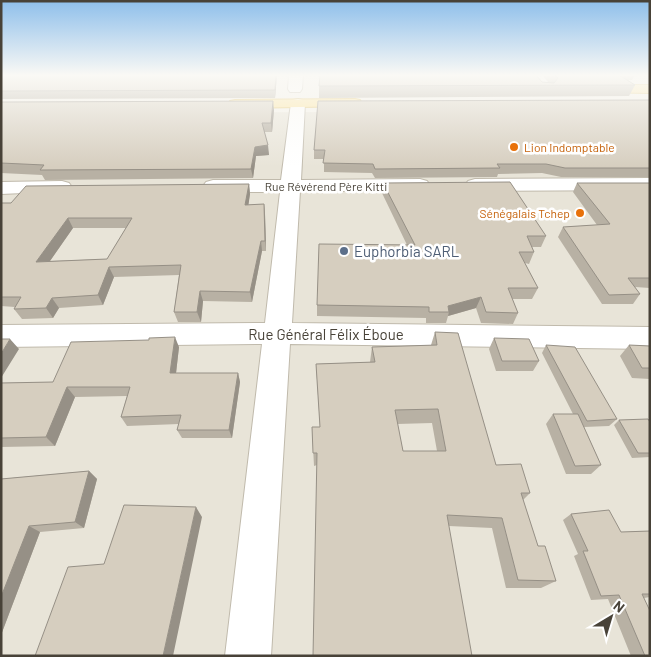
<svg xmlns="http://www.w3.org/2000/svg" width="651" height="657" viewBox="0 0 651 657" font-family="Barlow,sans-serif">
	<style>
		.residential { fill: #e8e4d8 }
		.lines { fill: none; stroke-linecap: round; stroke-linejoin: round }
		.street-casing { stroke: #c0baac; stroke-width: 2 }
		.primary-casing { stroke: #e2c269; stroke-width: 2 }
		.street { fill: #fff; fill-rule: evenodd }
		.primary { fill: #fde49a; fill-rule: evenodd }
		.wall { fill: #b8b1a4; fill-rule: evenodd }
		.shaded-wall { fill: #969086 }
		.building { fill: #d6cebf; stroke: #969086; fill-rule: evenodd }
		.food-dot { fill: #e8710a; stroke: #fff; stroke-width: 2 }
		.service-dot { fill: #5c6f8a; stroke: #fff; stroke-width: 2 }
		.labels { text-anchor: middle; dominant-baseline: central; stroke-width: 5; stroke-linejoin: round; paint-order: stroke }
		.far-food-label { font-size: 12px; fill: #c56008; stroke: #fff; text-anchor: start }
		.far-street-label { font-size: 12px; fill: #484238; stroke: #fff }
		.service-label { font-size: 15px; fill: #4e5e75; stroke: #fff; text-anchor: start }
		.street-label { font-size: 15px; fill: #484238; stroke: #fff }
	</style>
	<rect width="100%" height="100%" fill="#f4f1e9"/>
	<path class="residential" d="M650,111V656H1V113Z"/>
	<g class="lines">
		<defs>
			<path id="street" d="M289,75H303L302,89L300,92H290L288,89Z
				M298,99L303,100L305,103L301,180L420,179L427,181L430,185L427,189L420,191H300L292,323L650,327V349L290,344L271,656H225L262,344L1,347V325L265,323L280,192H213L206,190L203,186L206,182L213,180H281L291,103L293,100Z
				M650,178V190L475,191L468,189L465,185L468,181L475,179Z
				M62,181L69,183L72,187L69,191L1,194V182Z"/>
			<path id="primary" d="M596,85H650V93L591,92L589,89L591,86Z
				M355,99L360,100L362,103L360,106L235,108L230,107L228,104L230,101L235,100Z"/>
		</defs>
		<use href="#street" class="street-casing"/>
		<use href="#primary" class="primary-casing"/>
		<use href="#street" class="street"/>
		<use href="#primary" class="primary"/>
	</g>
	<path class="wall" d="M1,75H277L275,98L1,99Z
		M542,75H635L632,80H628L635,85L629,96L319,98V86L548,82Z
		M650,100V177H561L542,173L498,174L497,177L375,178L372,173L324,172V159H314V150Z
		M1,102L274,110L272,132H264L269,155L256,156L253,178L45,180L42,175L1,173Z
		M383,183L546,236L541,247H532L534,252L529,264L525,263L538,288L532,299H512L518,313L513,324L481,323L476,308L448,316L446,323H426V318L317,316V305L407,245L382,193Z
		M577,183H650V288L635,287L640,294L633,304H602L558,237L563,227L597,225L573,192Z
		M249,184L250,194L248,205L264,204L265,214L266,251H262L252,302L203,301L201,322H178L174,312L179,275L114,277L103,305L59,308L53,318L22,319L14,309L15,307L1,306V203H11ZM73,228H126L107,259L50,261Z
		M435,332L496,465L530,493L523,500L538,546L556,581L541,588H506L492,528L449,526L317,465L314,466L312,427H320L316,364L370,362L372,347L431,345ZM432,423L437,451H403L397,424Z
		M494,338L539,361L533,371H496L489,349Z
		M546,345L617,419L609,426L584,427L601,465L591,474H566L546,424L553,414H573L542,353Z
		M629,345L650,346V379L632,378L620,356Z
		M179,347L176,373H238L240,382L232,438H182L177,430L179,424L127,426L121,417L127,396L75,397L55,446L1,447V383L53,382Z
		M619,420L650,422V457L632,458L614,425Z
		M89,471L97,479L84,528L40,532L1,635V479Z
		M571,514L621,532L650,531V597L644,598L650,656H631L608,599L591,600L574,556L578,554L563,520Z"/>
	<path class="shaded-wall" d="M276,75H277L275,98V90Z
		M273,101L274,110L272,132L271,123Z
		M268,145L269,155L256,156L253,178L251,169L255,147Z
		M249,184L250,194L247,215L245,205Z
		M264,204L265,214L266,251L265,241Z
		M68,218L73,228L43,271L36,262Z
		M261,241L262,251L252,302L250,292Z
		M109,267L114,277L103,305L98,295Z
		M200,291L203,301L201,322L197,312Z
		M481,297L476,308L448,316L449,312L448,306Z
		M52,298L59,308L53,318L46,308Z
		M175,337L179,347L175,382L170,373Z
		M10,339L19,349L1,378V354Z
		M238,373L240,382L232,438L229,430Z
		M67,387L75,397L55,446L46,437Z
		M89,471L97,479L84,528L75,522Z
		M196,507L202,517L173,656H163Z
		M29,526L40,532L1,635V597Z"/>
	<path class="building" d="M1,75H276L275,90L1,91Z
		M320,75H536L542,82L554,83L558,78L555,75H619L635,85L319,86Z
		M650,100V168H565L546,164H497L500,168L375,169L373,164L323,163L325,150H314L318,101Z
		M273,101L271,123H262L268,145L255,147L251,169L40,170L44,165L1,163V102Z
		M510,182L546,236H527L534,252H519L538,288H508L518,313L486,312L481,297L448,306L449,312H429V307L317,305L319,244L415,245L383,183Z
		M577,183H650V278H628L640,294L609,295L563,227L610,224Z
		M249,184L245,205L264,204L265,241H261L250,292L200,291L197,312H174L181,265L109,267L98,295L52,298L46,308L14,309L21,297H1V203H11L26,186ZM68,218H132L107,259L36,262Z
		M435,332L458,333L496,465L521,464L530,493H521L538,546H545L556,581L518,580L502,518L447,515L472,656H313L317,453H313L312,427H320L316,364L375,362L372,347L437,345ZM438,409L446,451H403L395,410Z
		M175,337L170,373H238L229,430H177L181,415L121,417L130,387H67L46,437L1,438V383L53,382L71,342L149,340V338Z
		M494,338L529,339L539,361H502Z
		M1,339H10L1,354Z
		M546,345L575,347L617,419L587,421Z
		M629,345L650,346V368H642Z
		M553,414H578L601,465L575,466Z
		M648,419L650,422V453H638L619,420Z
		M89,471L75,522L29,526L1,597V479Z
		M124,505L196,507L163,656H35L68,567L104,564Z
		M609,510L621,532L650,531V594H642L650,611V656H645L619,595L601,596L583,551H588L571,514Z"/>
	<linearGradient id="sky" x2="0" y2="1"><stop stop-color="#8ebfeb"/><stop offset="0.45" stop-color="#faf9f5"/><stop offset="1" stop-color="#faf9f5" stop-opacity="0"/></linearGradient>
	<rect width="651" height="167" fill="url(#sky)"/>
	<g class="food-dot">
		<circle cx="514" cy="147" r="5"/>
		<circle cx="580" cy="213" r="5"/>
	</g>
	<circle class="service-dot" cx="344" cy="251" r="5"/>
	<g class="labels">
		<g class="far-food-label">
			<text x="524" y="147">Lion Indomptable</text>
			<text x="570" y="213" text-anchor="end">Sénégalais Tchep</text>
		</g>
		<g class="far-street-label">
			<text x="326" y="186">Rue Révérend Père Kitti</text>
		</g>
		<g class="service-label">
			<text x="354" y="251">Euphorbia SARL</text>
		</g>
		<g class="street-label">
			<text x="326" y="334">Rue Général Félix Éboue</text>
		</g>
	</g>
	<rect width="651" height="657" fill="none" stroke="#484238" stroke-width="5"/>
	<g transform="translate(611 617) rotate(38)" stroke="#ffffff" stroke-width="4" paint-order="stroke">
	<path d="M0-4L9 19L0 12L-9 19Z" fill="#484238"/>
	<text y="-8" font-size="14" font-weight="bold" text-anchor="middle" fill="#484238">N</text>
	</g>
</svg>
